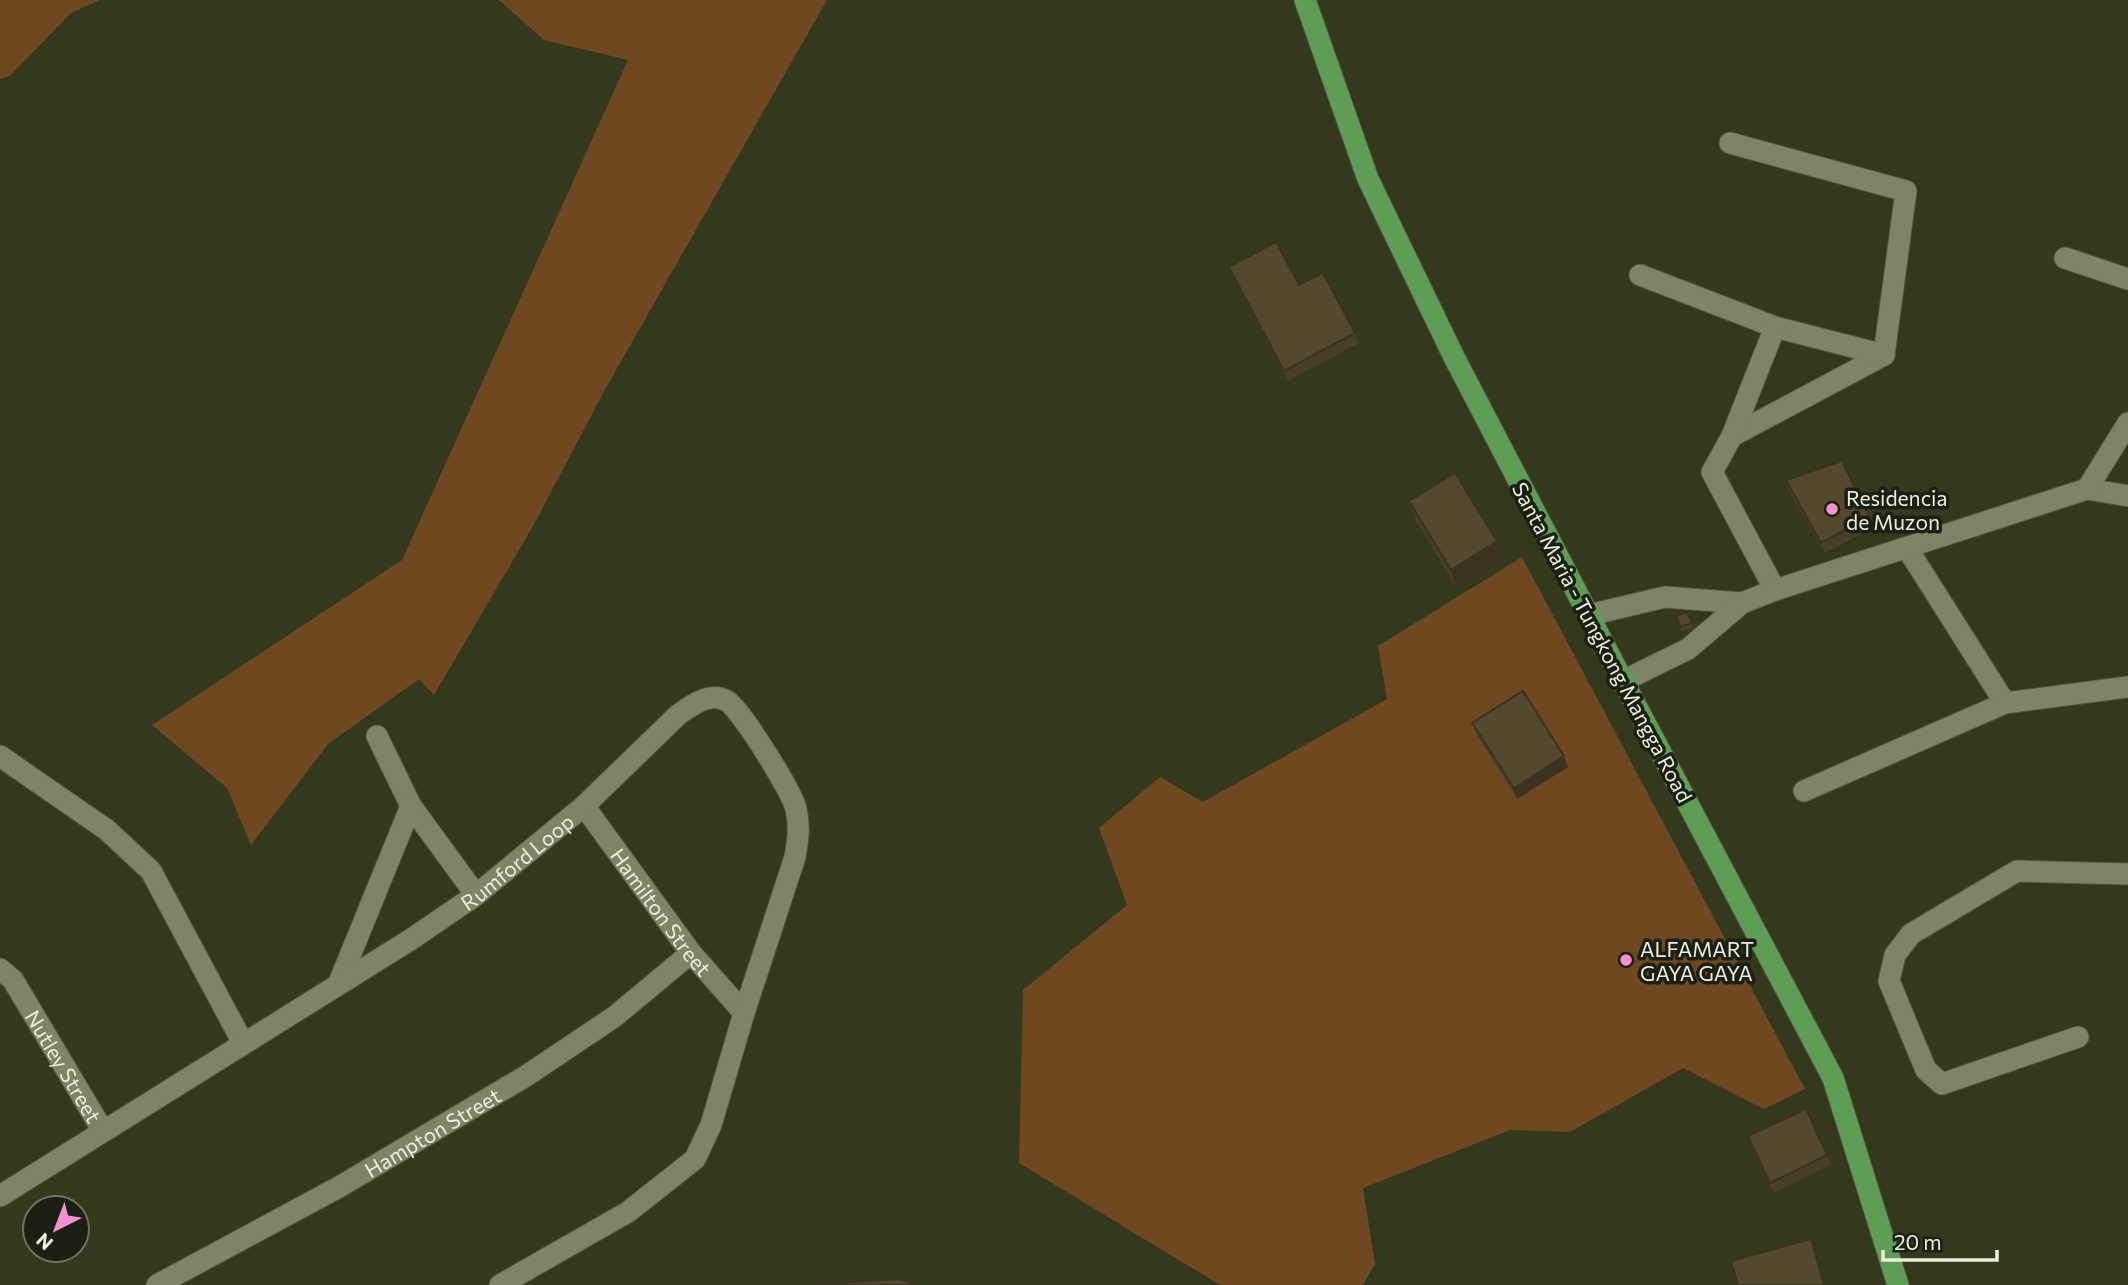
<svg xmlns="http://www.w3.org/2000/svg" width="2128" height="1285" viewBox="0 0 2128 1285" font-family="Commissioner,sans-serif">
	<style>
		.green { fill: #6f4721 }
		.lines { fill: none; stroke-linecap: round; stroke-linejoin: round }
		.street-casing { stroke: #52563e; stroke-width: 23 }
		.primary-casing { stroke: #52563e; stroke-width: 23 }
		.street { stroke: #7e8466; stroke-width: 21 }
		.primary { stroke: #5f9d56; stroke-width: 21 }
		.wall { fill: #483f28 }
		.shaded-wall { fill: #3b3320 }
		.building { fill: #54492e; stroke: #3b3320; stroke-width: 2 }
		.poi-dot { fill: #f590d1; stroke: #1c1f13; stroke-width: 2.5 }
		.labels { text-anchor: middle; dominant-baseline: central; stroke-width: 7; stroke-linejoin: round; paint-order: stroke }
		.poi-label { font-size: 21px; fill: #eaeede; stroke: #1c1f13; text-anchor: start }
		.street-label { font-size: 21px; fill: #eaeede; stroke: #1c1f13 }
	</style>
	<rect width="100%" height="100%" fill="#34391e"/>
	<path class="green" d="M0,0H100L71,13L10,76L0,79Z
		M499,0H827L607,386L532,528L434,695L419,679L328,744L251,845L227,788L152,725L402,560L628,60L544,40Z
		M1522,557L1805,1089L1764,1109L1683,1068L1570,1132L1510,1130L1363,1188L1375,1264L1363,1285H1220L1019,1163L1023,990L1127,905L1099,828L1160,777L1203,802L1387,699L1378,646Z"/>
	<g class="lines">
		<defs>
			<g id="street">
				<path d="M1730,143L1906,191L1884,355L1732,436"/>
				<path d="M2065,258L2128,279"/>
				<path d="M1640,275L1775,327L1884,355"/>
				<path d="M2087,489L2128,496"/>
				<path d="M1907,548L2005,703"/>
				<path d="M1775,590L1712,472L1732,436L1775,327"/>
				<path d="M1589,615L1665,597L1742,603"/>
				<path d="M1623,681L1688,649L1742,603L1775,590L2087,489L2128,423"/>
				<path d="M377,736L411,806L476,895"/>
				<path d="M0,756L107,830L151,871L243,1043"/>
				<path d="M1804,791L2005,703L2128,687"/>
				<path id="s1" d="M584,806L691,953L744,1013"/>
				<path id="s2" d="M0,969L13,980L103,1131"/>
				<path d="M338,985L411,806"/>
				<path d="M2078,1037L1942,1084L1926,1070L1889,981L1895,955L1911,934L2017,871L2128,874"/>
				<path id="s3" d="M0,1196L410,940L476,895L584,806L678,715C692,705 710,691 727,701C740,708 793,793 796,809C800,826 798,840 795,857L744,1013L711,1125L695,1159L628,1212L500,1285"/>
				<path id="s4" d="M157,1285L339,1187L526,1076L614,1017L691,953"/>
			</g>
			<path id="primary" d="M1305,0L1368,179L1454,357L1623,681L1833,1078L1898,1285"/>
		</defs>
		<use href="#street" class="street-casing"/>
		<use href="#primary" class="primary-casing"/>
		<use href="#street" class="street"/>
		<use href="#primary" class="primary"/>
	</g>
	<path class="wall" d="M1229,267L1299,285L1355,333L1359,343L1288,381L1233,277Z
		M1786,480L1869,517L1873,528L1825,553L1789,491Z
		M1409,501L1497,541L1504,560L1457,589L1416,520Z
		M1687,612L1694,628L1682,632L1676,616Z
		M1472,723L1568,767L1517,799L1476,733Z
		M1748,1136L1827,1155L1831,1165L1773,1193Z"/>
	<path class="shaded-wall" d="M1497,541L1504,560L1457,589L1451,570Z
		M1564,756L1568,767L1517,799L1514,788Z
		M1811,1239L1816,1254L1825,1285H1824Z"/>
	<path class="building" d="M1276,242L1299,285L1323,273L1355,333L1284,371L1229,267Z
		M1842,461L1869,517L1821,543L1786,480Z
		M1455,473L1497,541L1451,570L1409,501Z
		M1687,612L1692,623L1681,627L1676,616Z
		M1523,691L1564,756L1514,788L1472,723Z
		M1806,1109L1827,1155L1770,1183L1748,1136Z
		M1811,1239L1824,1285H1738L1731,1261Z
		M900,1279L916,1285H812Z"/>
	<g class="poi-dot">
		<circle cx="1832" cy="509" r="7"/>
		<circle cx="1626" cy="960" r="7"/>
	</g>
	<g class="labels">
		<g class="poi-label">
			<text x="1846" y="497">Residencia<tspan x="1846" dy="24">de Muzon</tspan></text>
			<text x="1640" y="948">ALFAMART<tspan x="1640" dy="24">GAYA GAYA</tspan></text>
		</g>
		<g class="street-label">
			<text transform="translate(1603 642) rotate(62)">Santa Maria - Tungkong Mangga Road</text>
			<text stroke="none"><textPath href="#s3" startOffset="616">Rumford Loop</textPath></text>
			<text stroke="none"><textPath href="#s1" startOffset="131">Hamilton Street</textPath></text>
			<text stroke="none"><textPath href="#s2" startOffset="117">Nutley Street</textPath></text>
			<text stroke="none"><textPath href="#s4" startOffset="315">Hampton Street</textPath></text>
		</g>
	</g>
	<g transform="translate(56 1229) rotate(222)"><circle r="33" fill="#1c1f13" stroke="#6e7264" stroke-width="2"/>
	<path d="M0-5L12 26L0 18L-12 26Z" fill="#f590d1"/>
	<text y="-10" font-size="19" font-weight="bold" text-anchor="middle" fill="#eaeede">N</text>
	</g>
	<path d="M1883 1250v10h114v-10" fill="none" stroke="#eaeede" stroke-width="3.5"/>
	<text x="1894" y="1250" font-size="21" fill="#eaeede" stroke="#1c1f13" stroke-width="5" paint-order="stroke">20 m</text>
</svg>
